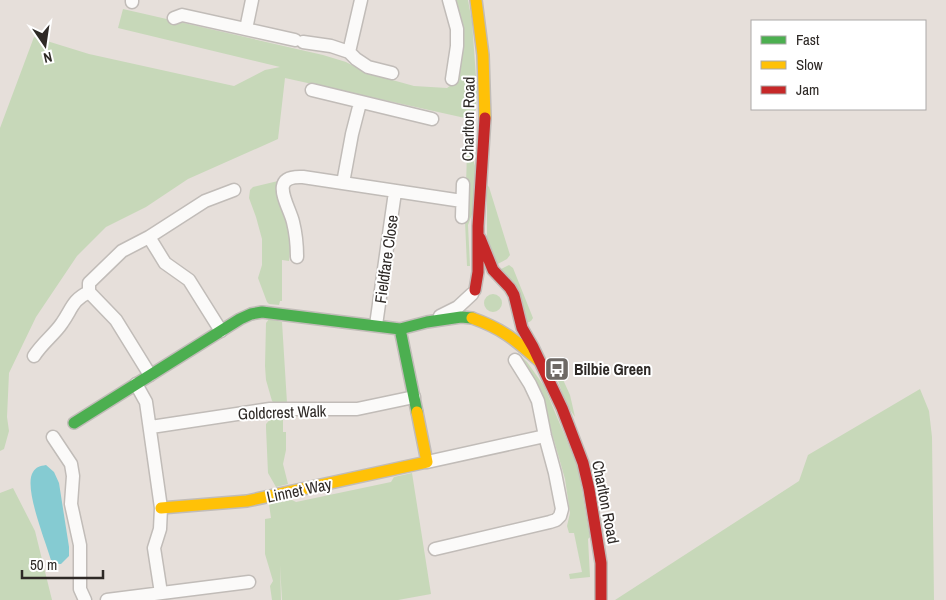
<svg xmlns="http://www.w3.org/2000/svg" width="946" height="600" viewBox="0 0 946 600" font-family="'Archivo Narrow',sans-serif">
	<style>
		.green { fill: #c7d8b9 }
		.water { fill: #85cbd2 }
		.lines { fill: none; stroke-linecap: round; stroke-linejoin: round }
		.street-casing { stroke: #c1bcb8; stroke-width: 15 }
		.fast-casing { stroke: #c1bcb8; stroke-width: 14 }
		.slow-casing { stroke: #c1bcb8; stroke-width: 14 }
		.jam-casing { stroke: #c1bcb8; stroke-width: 14 }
		.street { stroke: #fbfaf9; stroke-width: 12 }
		.fast { stroke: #4caf50; stroke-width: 11 }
		.slow { stroke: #ffc107; stroke-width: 11 }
		.jam { stroke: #c62828; stroke-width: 11 }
		.labels { text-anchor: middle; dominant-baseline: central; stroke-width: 4; stroke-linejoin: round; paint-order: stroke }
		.street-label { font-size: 16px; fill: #2e2926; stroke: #fff }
		.poi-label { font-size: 16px; font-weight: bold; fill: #2e2926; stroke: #fff; text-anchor: start }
	</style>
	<rect width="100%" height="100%" fill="#e6dfda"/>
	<path class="green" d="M454,0H468L472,22L477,91L476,109L468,124L467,137L475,166V206L468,225L470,266H467L465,221L467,151L465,118L285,78L278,139L188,179L146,207L106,227L77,256L36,317L9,373L7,417L9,431L4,449L0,451V128L34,37L89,54L234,86L265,70L280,67L118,28L123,9L323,55L346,62L367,73L414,86L447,88L457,81Z
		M278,181C277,195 283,206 287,220C291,233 291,247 289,261L282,260V301H280L279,305L269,304L267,302L258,278L262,265V239L256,217L249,198L250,190L253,187Z
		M487,185L489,187L510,255L507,259L494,266L487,253Z
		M509,265L513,268L533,318L531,321L525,324L497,271Z
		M484 303a9 9 0 1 1 18 0a9 9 0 1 1-18 0Z
		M269,319L282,322L287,403L273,402L272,401L266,380L265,366L266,323Z
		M518,353L527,362L544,386L578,467L590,537L588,539L590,577L570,579L569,574L582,572L574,533H569L567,526L570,513L565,479L541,395L526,364L516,354Z
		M560,373L570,395L575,417L566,404L556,375Z
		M920,389L929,411L932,437L934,600H615L799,481L808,455Z
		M274,415L283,416V432H286V450L283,464L288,484L276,487L268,473L266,428V424Z
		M412,473L431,594L398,600H282L280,565L281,600H272L270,586L273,581L265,554V519L271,518L269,504L292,500L296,502L391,482L394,477Z
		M13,488L35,531L52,600H0V493Z"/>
	<path class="water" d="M46,465L54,472L59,483L69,547V556L61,564H57L51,560C46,542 23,487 33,472C36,467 40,466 46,465Z"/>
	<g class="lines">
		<defs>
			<path id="street" d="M449,0L457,29V46L452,79
				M132,2V0
				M174,18L182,15L295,40
				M246,29L252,0
				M303,42L331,46L349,52L356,59L368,67L392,73
				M349,52L361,0
				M312,90L432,119
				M343,183L352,134L360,103
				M462,217L463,184
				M149,237L205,201L234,190
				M297,257C297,245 296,234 293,222C289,205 267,175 303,177L462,201
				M440,316L458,307L472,294
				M376,325L395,192
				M34,356C43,342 54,335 62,323C72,309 72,300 89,292
				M150,375L116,320L89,292V283L122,251L149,237L165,263L189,280L221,331
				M136,384L146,402L161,508L160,529L154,548L161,593
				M151,427L270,409H357L414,397
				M53,437L71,464L73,476L71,504L80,545V589L85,600
				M427,462L545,436
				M435,549L550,522L556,520L560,516L562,509L555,473L545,436L538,401L530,384L515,360
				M107,600L249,582"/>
			<path id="fast" d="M400,329L417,412
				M74,423L240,319L251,314L262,312L400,329L427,322L461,317L472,318"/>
			<path id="slow" d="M476,0L483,55L485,118
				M472,318C503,329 514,339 538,360
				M161,508L247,501L427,462L417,412"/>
			<path id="jam" d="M480,238L493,270L510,288L514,295L522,328L533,347L562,408L583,463L589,489L601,563V600
				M475,290L478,272V226L485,118"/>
		</defs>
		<use href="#street" class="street-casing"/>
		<use href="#fast" class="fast-casing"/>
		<use href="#slow" class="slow-casing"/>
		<use href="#jam" class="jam-casing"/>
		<use href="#street" class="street"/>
		<use href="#fast" class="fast"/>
		<use href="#slow" class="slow"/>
		<use href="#jam" class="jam"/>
	</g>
	<defs>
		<symbol id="bus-square" viewBox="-11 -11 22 22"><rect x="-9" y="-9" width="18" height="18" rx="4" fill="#6e6965" stroke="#fff"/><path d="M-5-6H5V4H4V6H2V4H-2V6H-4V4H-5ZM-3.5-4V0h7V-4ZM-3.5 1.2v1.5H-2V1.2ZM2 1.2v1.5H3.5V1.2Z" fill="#fff"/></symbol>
	</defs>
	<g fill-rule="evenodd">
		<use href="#bus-square" x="543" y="355" width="28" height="28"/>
	</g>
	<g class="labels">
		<g class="street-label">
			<text transform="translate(468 119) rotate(-89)">Charlton Road</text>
			<text transform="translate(386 259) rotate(-82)">Fieldfare Close</text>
			<text transform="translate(282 412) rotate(-2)">Goldcrest Walk</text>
			<text transform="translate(299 490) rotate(-12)">Linnet Way</text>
			<text transform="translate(606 502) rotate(79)">Charlton Road</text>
		</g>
		<g class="poi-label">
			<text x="574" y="369">Bilbie Green</text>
		</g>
	</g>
	<rect x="751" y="20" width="175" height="90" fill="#ffffff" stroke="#aba9a8"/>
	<rect x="761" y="36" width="25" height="8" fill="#4caf50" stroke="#aba9a8"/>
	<text x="796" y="45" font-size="15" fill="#2e2926">Fast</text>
	<rect x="761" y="61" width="25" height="8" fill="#ffc107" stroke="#aba9a8"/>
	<text x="796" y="70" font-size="15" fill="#2e2926">Slow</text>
	<rect x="761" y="86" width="25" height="8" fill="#c62828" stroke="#aba9a8"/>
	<text x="796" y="95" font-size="15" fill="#2e2926">Jam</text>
	<g transform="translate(45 45) rotate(167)" stroke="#ffffff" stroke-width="4" paint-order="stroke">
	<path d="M0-4L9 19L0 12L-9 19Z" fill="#2e2926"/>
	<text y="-8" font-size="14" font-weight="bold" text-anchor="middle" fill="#2e2926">N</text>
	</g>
	<path d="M22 570v8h81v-8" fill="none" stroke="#2e2926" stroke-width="2.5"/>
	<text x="30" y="570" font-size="15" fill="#2e2926" stroke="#ffffff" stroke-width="4" paint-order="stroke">50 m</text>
</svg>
